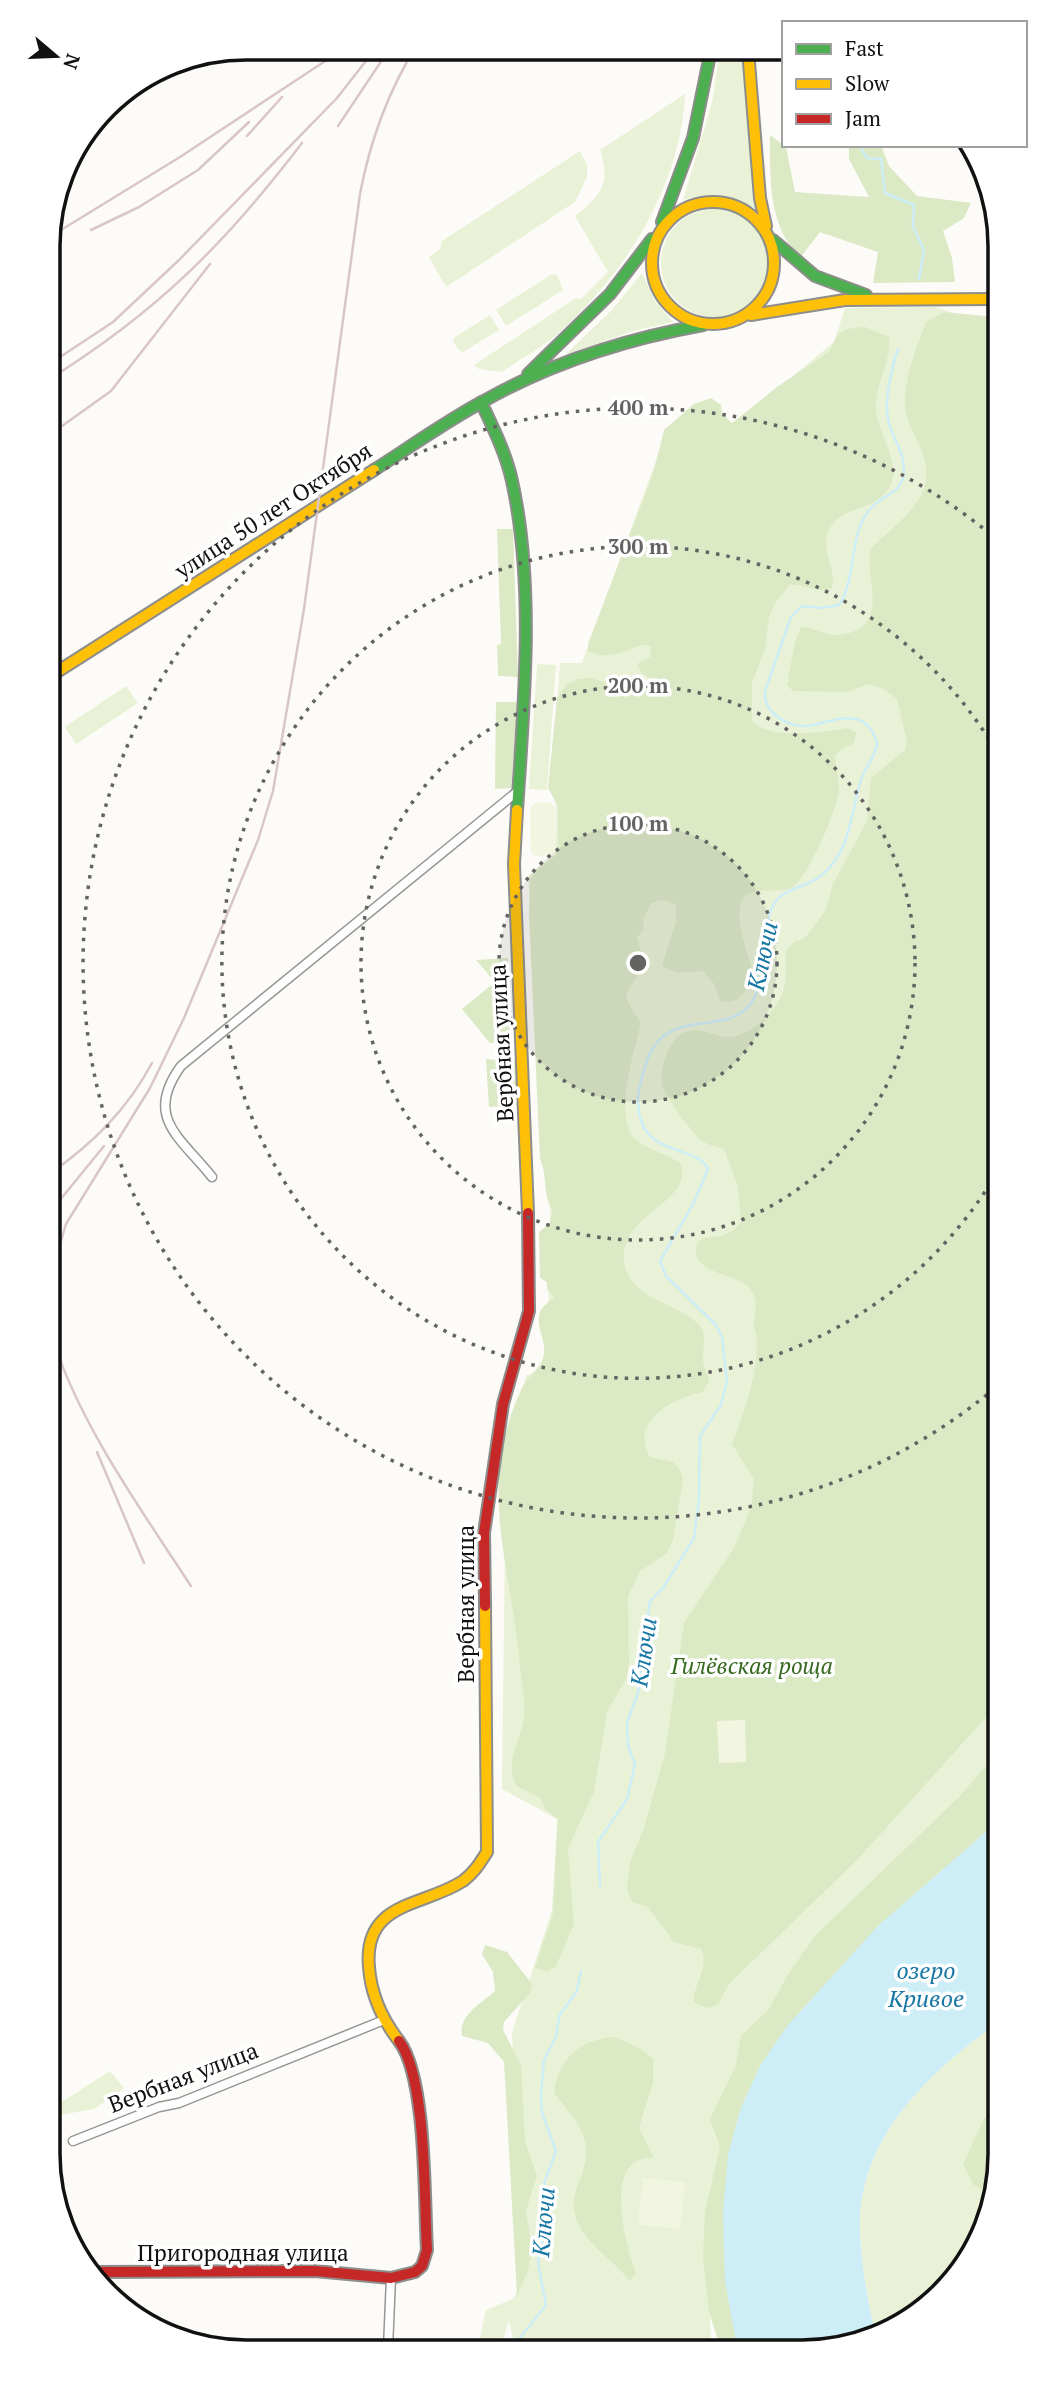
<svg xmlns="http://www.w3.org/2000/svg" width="1048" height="2400" viewBox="0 0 1048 2400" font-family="'PT Serif',serif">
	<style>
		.green { fill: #e9f2d7 }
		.forest { fill: #dbe9c5 }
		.pitch { fill: #f2f6e0 }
		.water { fill: #cdedf7 }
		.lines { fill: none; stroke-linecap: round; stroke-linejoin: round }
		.stream { stroke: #cdedf7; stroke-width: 2.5 }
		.street-casing { stroke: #979695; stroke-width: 11 }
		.fast-casing { stroke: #8d8d8b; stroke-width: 14 }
		.slow-casing { stroke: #8d8d8b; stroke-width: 14 }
		.jam-casing { stroke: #8d8d8b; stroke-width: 14 }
		.street { stroke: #fffefe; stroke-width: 8 }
		.fast { stroke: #4caf50; stroke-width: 10 }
		.slow { stroke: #ffc107; stroke-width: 10 }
		.jam { stroke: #c62828; stroke-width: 10 }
		.rail { stroke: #d9c6c9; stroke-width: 2.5 }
		.ring { fill: none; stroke: #636362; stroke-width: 3.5; stroke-dasharray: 3.5 7 }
		.labels { text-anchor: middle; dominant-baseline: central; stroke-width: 7; stroke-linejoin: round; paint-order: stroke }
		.street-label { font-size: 23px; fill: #111; stroke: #fff }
		.park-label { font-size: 23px; font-style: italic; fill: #376a1f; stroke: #fff }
		.water-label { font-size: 24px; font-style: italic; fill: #1877a4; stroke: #fff }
		.rim { fill: none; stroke: #111; stroke-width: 3.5 }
		.centre { fill: #636362; stroke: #fff; stroke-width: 3.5 }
		.ring-label { font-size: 21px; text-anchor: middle; font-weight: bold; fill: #636362; stroke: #fff; stroke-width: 7; stroke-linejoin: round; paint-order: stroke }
	</style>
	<rect width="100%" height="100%" fill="#fcfbf7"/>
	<path class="green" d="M720,50H742L757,210C732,194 711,191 683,200L712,103Z
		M685,94C681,187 624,276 555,336C539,349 519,360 502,372L479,369L474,365L576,298L581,299L608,272L575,216C601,195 611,185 600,150Z
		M580,151L587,165V177L575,202L446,287L429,257L440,249L442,241Z
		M661 263a54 54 0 1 1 108 0a54 54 0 1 1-108 0Z
		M642,273L655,301L673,322L633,331L565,355L612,310Z
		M552,274L557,275L563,290L506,326L496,310Z
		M936,307L958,315L994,318L999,1804L707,2221L711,2347L515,2348L509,2321L500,2348H478L486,2310L513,2299L522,2281L512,2033L552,1910L557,1819L502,1789L506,1460L526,1376L547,1368L551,1179L528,876L555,854L556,806L551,781L560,663H582L662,444L733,426L834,342L845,308Z
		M490,315L499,330L463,352L460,351L453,342L455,337Z
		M537,664L556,665L547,790L529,789Z
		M126,686L138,703L76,744L65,727Z
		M1000,2021V2102L984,2116L991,2195L994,2193L986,2230L952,2285L875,2333C868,2300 861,2266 860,2232C857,2137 930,2072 1000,2021Z
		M110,2071L124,2088L94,2109L54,2116V2107Z"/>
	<path class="forest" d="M770,135L786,147L795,192L869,197L849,159V145H881L889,166L917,196L971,203L964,218L943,231L952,258L955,282L873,283L878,252L820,232L800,258C768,225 770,179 770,135Z
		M944,312L994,317L999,1703L857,1860L729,1984L718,2004L707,2008L694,2002C693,1983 710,1967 701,1949L674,1942L648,1907L632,1902L627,1889L630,1862L644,1828L665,1753L684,1623L734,1548L751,1508L754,1479L732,1444C744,1412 758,1375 757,1340C757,1335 754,1330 754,1325C754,1310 760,1303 750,1289C738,1273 696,1275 696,1251C696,1233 713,1239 724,1235C731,1233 736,1227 741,1223L738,1187L724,1149C717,1147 709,1145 703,1142C694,1136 665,1096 662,1085C659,1071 667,1045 679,1036C694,1024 710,1034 725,1037C748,1040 780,1009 784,988C787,977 786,963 786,951L795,941L804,939L826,910L833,884L867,821L871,778L905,750L907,741L897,699L884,689L869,684L846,692L793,691L787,685L795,642L801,627C813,627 825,636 839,635C891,628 866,585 870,550C885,533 908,518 919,499C941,461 907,436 905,406C904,377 916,349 926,322Z
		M865,327L889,337C892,361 874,385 876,410C878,434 903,465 889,488C874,513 837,504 827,535C822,553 837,571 832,588C820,595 804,583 789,585L774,605L769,617L765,649L752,683V720C766,741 826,732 847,728L856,732L854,743L842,749L835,756C835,767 839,777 839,788C839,806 807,881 791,888C775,895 746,882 740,906C736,925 749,955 753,974C747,992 740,1005 720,1001L714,984L703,971L677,973L662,966L676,921V904L662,900L651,903L643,920L644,930L637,937L645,964C625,1000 618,987 641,1023C635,1049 612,1120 636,1140C648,1150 667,1154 680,1163C696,1203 619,1212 624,1262C629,1301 682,1303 700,1326C708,1337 702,1349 703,1361C704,1369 708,1374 709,1381L703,1392C673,1398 629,1421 650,1457L673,1462L679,1468L683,1480L673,1540L667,1553L640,1571L628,1596L629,1663L626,1679L607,1712L594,1792L568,1848L574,1924L556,1966L548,1971L535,1968L553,1914L558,1819L546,1810L540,1798L517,1786C502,1761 523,1740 524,1715C525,1699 522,1682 520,1667C512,1567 475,1487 522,1388C526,1378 536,1372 541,1363C551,1345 534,1330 540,1312C543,1305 550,1302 554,1297L547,1289V1282L540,1278L539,1232L549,1224L553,1211C542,1195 548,1177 540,1159L529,915L530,881L535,872L558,853V806L548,788L557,698L566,685L578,679L590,678L640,692L650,688V678L641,673L637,664L650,657L651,646C634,640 617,665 588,651V644L653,474L664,430L694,404L711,398L721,405L722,414L732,423L777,387L829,352L837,336L846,329Z
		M497,529H513L518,677L498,676L497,645L501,644Z
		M496,702H518L511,788L495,789Z
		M508,958L510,1042L490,1043L462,1009L495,982L476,960Z
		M486,1059L517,1062L519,1105L489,1107Z
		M999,1751V1826L987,1831L878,1926L760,2066L741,2108L728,2155L737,2347H720L709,2312L703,2256L705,2212L720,2147L710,2119L736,2065L741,2036L769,2009L789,1973L815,1936L959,1797Z
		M485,1945L507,1952L532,1984L530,1993L504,2022L503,2030L521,2065L525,2142L537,2175L526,2211L532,2249L528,2271L517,2295L504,2062L488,2043L462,2036C458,2015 481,2004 495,1991L493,1972L482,1954Z
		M615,2037L641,2049L653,2059V2082L639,2128L654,2158C601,2154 625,2244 636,2273L630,2281C612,2258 579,2241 574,2210C572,2197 578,2185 582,2174C595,2135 575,2121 554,2093C559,2058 580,2039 615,2037Z
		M1000,2102V2167L991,2195L974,2185L963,2165L985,2116Z"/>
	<path class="pitch" d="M537,802L551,803L555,807V852L550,857L535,856L531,853L530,807Z
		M745,1720L746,1762L719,1763L717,1721Z
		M643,2178L685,2182L680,2229L638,2225Z"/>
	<path class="water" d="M999,1826L1000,2021C930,2072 857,2137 860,2232C861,2266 868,2300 875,2333L854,2346L737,2347L725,2281L723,2214L728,2155L741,2108L760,2066L788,2025L878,1926L987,1831Z"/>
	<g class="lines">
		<path class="stream" d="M859,145L867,158L881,159L885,193L914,205L913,227L924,250L919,279
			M600,1886L598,1842L627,1799L635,1764L628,1746L627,1723L638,1693L650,1601L663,1588L694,1538L699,1499L700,1436L721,1405L727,1381L722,1337L715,1324L666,1276L660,1261L692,1206L708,1169C696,1144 646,1158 639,1112C636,1097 640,1084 644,1070C662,1000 725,1041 752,1002C760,991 757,979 758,966C760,953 768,916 773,905C782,888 809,887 822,875C851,850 851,813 861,779C865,768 875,757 877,745C878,740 874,735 872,731C855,706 828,724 808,726C787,727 763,713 765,691L791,617L802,606L821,608L839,605C858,576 847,535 871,508C883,494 904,494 904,470C904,452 894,440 889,424C883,401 891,371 898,349
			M512,2348L546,2305L538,2263L544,2233L542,2189L556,2151L542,2113L541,2095L544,2060L556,2037L559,2016L577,1991L581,1971"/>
		<defs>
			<path id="street" d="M212,1177C179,1136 144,1117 181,1066L518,791
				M73,2141L159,2107L179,2103L384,2020
				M388,2348L391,2278"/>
			<path id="fast" d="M662,222L693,138L711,50
				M773,240L815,276L866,295
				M528,374L610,294L652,239
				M481,402C493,428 506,453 512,481C535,585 524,704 517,810
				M374,470C410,447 445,422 482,402C550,363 626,339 703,325"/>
			<path id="slow" d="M748,50L760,198L766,226
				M652 263a61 61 0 1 1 122 0a61 61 0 1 1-122 0Z
				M751,315L845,300L994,299
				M49,677L374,470
				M517,810L514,864L528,1213
				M399,2041C382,2019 371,1995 369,1967C363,1901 423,1907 463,1881C474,1873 480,1863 487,1852L485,1606"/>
			<path id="jam" d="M485,1606L484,1533L503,1404L529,1311L528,1213
				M95,2272L315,2271L391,2278L415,2272L422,2266L427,2250C424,2200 427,2078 399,2041"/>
		</defs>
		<use href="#street" class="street-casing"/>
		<use href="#fast" class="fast-casing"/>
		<use href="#slow" class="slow-casing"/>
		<use href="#jam" class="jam-casing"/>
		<use href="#street" class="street"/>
		<use href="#fast" class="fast"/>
		<use href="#slow" class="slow"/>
		<use href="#jam" class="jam"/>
		<path class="rail" d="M338,126L390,48
			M247,136L282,97
			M91,230L139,207L198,170L249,122
			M48,238L180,157L345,48
			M48,365L113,322L179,260L337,98L376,48
			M48,380C157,312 225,244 302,143
			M48,436L111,391L210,264
			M51,1173C93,1143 127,1110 152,1063
			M51,1211L104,1146
			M51,1275L66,1224L150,1088L184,1018L258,840L273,791L304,609L360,194C370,141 387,94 415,48
			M51,1332C75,1418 142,1511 191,1586
			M97,1452L144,1563"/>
	</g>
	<circle cx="638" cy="963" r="139" fill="#636362" fill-opacity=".12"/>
	<g class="ring">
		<circle cx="638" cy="963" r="139"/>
		<circle cx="638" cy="963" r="277"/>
		<path d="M996 1174A416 416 0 1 1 995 749"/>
		<path d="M995 1388A555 555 0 1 1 995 538"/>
	</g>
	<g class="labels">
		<g class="street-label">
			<text transform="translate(273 510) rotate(-33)">улица 50 лет Октября</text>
			<text transform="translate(501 1043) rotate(-93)">Вербная улица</text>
			<text transform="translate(465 1604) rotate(-90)">Вербная улица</text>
			<text transform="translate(183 2077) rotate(-21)">Вербная улица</text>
			<text x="243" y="2252">Пригородная улица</text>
		</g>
		<g class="park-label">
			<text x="752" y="1665">Гилёвская роща</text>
		</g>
		<g class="water-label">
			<text transform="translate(762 956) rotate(-78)">Ключи</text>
			<text transform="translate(643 1652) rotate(-82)">Ключи</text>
			<text x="926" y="1970">озеро<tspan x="926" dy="28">Кривое</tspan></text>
			<text transform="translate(543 2222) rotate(-85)">Ключи</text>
		</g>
	</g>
	<path d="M0 0H1048V2400H0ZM246 60H802A186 186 0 0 1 988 246V2154A186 186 0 0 1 802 2340H246A186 186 0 0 1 60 2154V246A186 186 0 0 1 246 60Z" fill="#fff" fill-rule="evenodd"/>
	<path class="rim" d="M246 60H802A186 186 0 0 1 988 246V2154A186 186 0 0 1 802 2340H246A186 186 0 0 1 60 2154V246A186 186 0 0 1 246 60Z"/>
	<circle cx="638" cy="963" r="10" class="centre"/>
	<g class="ring-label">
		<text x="638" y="415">400 m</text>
		<text x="638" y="554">300 m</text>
		<text x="638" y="693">200 m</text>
		<text x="638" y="831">100 m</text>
	</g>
	<rect x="782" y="21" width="245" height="126" fill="#ffffff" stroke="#a0a0a0" stroke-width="2"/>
	<rect x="796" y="44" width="35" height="10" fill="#4caf50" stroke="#a0a0a0" stroke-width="2"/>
	<text x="845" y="56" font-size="21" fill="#111111">Fast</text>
	<rect x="796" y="79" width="35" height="10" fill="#ffc107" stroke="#a0a0a0" stroke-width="2"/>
	<text x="845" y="91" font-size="21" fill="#111111">Slow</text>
	<rect x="796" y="114" width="35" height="10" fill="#c62828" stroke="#a0a0a0" stroke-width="2"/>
	<text x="845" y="126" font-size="21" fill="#111111">Jam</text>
	<g transform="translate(56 56) rotate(109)" stroke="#ffffff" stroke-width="5" paint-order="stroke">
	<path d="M0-5L12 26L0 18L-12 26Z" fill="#111111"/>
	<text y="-10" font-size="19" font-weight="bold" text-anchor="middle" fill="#111111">N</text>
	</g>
</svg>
